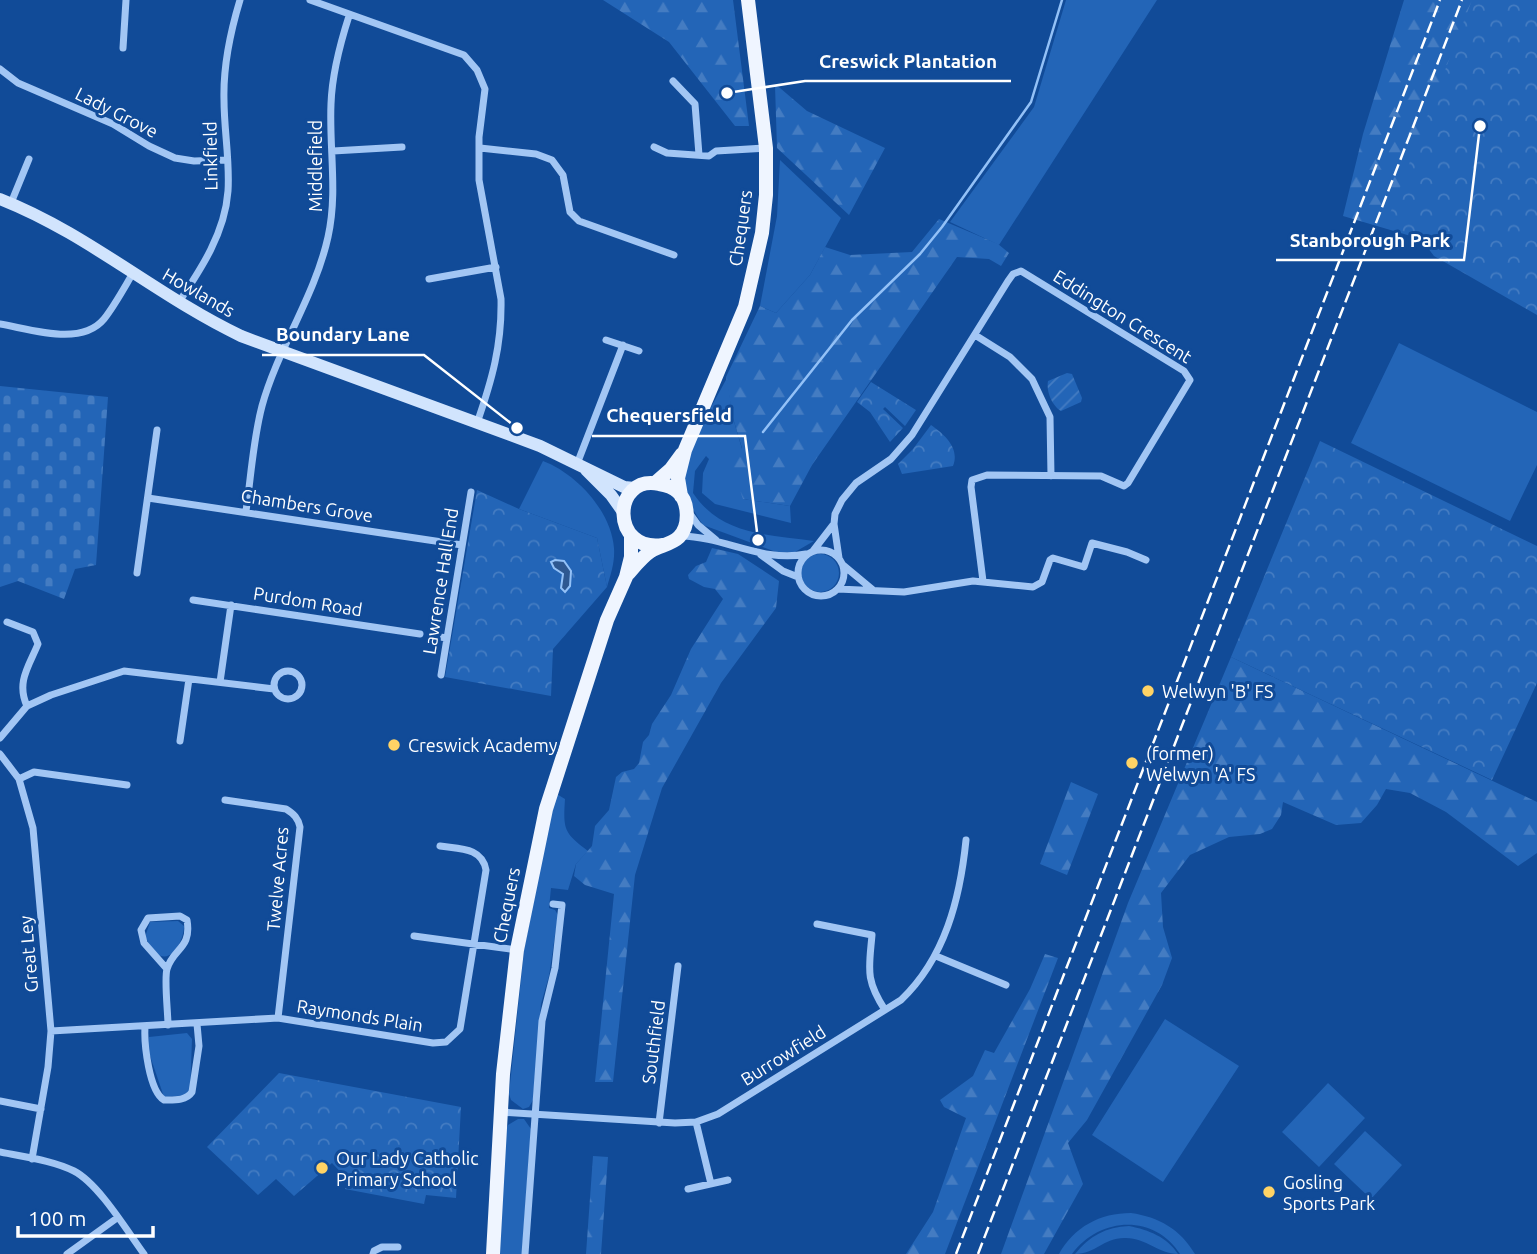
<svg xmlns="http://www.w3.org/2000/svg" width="1537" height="1254" viewBox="0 0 1537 1254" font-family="Ubuntu,sans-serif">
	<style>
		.grass { fill: #2365b7 }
		.forest { fill: url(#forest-firs) }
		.cemetery { fill: url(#cemetery-stones) }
		.park { fill: url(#park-crowns) }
		.garden { fill: url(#garden-furrows) }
		.water { fill: #2e5891; stroke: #93c1f7; stroke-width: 2 }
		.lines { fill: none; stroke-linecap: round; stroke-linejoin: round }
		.stream { stroke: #93c1f7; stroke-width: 2.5 }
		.street { stroke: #a2c6f4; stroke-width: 7 }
		.secondary { stroke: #d1e4fd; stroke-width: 12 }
		.primary { stroke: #eff5ff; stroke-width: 14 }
		.rail { stroke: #fff; stroke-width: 2.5; stroke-dasharray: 12 5; stroke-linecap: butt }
		.poi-dot { fill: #ffd365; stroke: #114b98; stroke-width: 2.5 }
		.labels { text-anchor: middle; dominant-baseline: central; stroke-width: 6; stroke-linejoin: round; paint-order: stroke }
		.street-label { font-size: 18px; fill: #fff; stroke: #114b98 }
		.poi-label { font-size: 18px; fill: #fff; stroke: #114b98; text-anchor: start }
		.leader { fill: none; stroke: #fff; stroke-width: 2.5 }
		.callout-dot { fill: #fff; stroke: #114b98; stroke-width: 2.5 }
		.callout-label { font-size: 19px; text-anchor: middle; font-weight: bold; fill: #fff; stroke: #114b98; stroke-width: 6; stroke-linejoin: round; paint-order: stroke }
	</style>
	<defs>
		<pattern id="forest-firs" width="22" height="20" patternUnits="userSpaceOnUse" patternTransform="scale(1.75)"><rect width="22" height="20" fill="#2365b7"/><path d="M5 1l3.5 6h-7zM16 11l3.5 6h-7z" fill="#447cc2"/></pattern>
		<pattern id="cemetery-stones" width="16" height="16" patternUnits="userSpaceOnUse" patternTransform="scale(1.75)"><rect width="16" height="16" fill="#2365b7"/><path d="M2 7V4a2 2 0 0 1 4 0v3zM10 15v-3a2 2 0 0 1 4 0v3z" fill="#447cc2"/></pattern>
		<pattern id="park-crowns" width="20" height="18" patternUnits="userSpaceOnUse" patternTransform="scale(1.75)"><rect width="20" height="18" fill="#2365b7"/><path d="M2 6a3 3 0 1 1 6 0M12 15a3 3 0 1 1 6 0" fill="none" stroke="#447cc2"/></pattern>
		<pattern id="garden-furrows" width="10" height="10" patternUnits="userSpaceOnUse" patternTransform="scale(1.75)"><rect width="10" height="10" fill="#2365b7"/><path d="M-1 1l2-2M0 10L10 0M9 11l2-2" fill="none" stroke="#447cc2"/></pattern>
	</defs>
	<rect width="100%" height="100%" fill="#114b98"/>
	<path class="grass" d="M1066,0H1157L999,245L950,222L1034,107Z
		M780,160L841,218L810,275L776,313L760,306L777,216Z
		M1399,343L1537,412V465L1510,521L1351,443Z
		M727,378L733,418L742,449L743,499L790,506L791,523L715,504L702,493L703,473L709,459L706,456L695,471L693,493C721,535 768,535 814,541L795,552H776L703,525C695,513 683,496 684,480C685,451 713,404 727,378Z
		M543,461C577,474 611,511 614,548C615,562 611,574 607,587L597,538L519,509Z
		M801 573a19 19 0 1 1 38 0a19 19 0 1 1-38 0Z
		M555,793L565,799C563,830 564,833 588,851L576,864L568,890L551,888L549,908L555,910L558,915L549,976L541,1004L533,1100L529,1107L523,1109L511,1100L509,1094L524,950Z
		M178,921L184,926C184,939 172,966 156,953C151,949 148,942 145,937L150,922Z
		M1165,1019L1239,1066L1163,1182L1092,1135Z
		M187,1033L192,1039L190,1095L164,1097L147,1047L149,1037Z
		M1328,1083L1365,1118L1319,1167L1282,1132Z
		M518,1119H524L531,1129L522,1254H493L506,1130L508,1125Z
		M1365,1131L1402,1165L1371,1199L1334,1164Z
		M1131,1213C1159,1217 1180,1229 1195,1254H1180C1154,1213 1099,1217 1072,1254H1059C1074,1227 1100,1213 1131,1213Z
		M1129,1226C1149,1230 1167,1237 1178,1254C1159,1254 1146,1238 1126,1238C1104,1237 1096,1254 1075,1254C1089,1236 1106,1227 1129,1226Z"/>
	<path class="forest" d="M603,0H733L749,126H735L669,42Z
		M1404,0H1513L1421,239L1343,216L1363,134Z
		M775,85L780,88L807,111L885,148L849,215L777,148Z
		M939,219L998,244L1009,253L1001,266L989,259L957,257L812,465L790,506L743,499L732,468L742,448L733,418L726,377L760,306L776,313L810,275L825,247L850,255L912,252Z
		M712,548L738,554L779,581L776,608L721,683L662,788L635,875L613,1082H595L614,894L585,885L574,876L576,864L592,846L595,826L609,810L616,777L622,772L634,769L639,763L643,742L649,735L652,724L671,695L691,649L723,599L715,589L704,587L689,579L688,575L696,566L706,562Z
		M1231,657L1537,802V853L1518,866L1446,812L1410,793L1386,789L1377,805L1361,823L1336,825L1283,802L1281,815L1272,829L1260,834L1229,837L1190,855L1161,893L1163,927L1172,958L1162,985L1087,1120L1068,1143L1083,1184L1044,1254H1001L1128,903Z
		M1071,782L1098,794L1067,875L1040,864Z
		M1045,954L1058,958L945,1254H906L933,1212L966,1118L944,1107L940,1100L973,1076L985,1050L994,1053L1030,989Z
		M593,1156L608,1157L601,1254H586Z"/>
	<path class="cemetery" d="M0,386L108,397L96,565L75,569L64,599L18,581L0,587Z"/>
	<path class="park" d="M1472,0H1537V315L1434,256L1421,239L1386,224Z
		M871,382L916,410L905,426L885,407L883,409L903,428L890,442L870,412L857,402Z
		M931,425C945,435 960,448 953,466L902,474L898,464L913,449Z
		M1320,441L1537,546V683L1492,780L1231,657Z
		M477,490L519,509L597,538L607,587L553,649L551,696L445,677Z
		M279,1073L461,1107L456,1198L426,1195L424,1204L345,1189L350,1182L332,1163L294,1196L276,1179L258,1195L207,1147Z"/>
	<path class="garden" d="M1067,373L1072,374L1082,398L1081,402L1061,411C1052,406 1046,391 1048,381Z"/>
	<path class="water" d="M555,560L564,561L571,571L570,586L565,592L561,588L563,574L554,568L551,562Z"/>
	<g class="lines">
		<path class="stream" d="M763,432L852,320L920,254L942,227L1031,102L1062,0"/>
		<path class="street" d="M310,0L464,55L477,70L485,89L479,137V180L501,299C502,345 492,380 477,423
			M123,48L126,0
			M0,69L18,83L113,124L149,146L175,158L194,161L226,160
			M673,81L695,104L699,155
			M654,147L667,153L709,156L716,151L766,148
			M480,148L536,154L552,160L563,175L570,212L579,221L674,255
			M333,151L402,147
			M11,203L29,159
			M429,279L496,267
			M179,302C201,269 225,233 228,191C230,161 224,130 224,100C223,65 230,33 240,0
			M0,324C30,329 81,347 104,319C115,305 124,288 133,273
			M975,335L1010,357L1032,379L1050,417L1051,476
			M606,340L639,351
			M577,464L623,345
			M148,498L462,545
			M246,511C251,477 253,440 262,406C278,348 315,296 328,237C338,192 329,149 331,104C332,74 340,44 349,16
			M688,511L698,525L716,540
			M681,536C725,537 763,563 806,554
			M798 573a23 23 0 1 1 46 0a23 23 0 1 1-46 0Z
			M813,551L833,525
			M761,555L783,571L798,577
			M839,558L834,524L835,514L842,500L856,483L891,459L912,435L1008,281L1013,274L1021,271L1184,371L1190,380L1128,483L1124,486L1101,476L987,475L972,480L971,487L983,581
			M843,565L873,590
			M137,573L157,430
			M838,589L904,592L973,581L1033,587L1042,582L1050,560L1053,558L1084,567L1092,543L1127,552L1146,560
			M193,600L420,634
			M7,622L33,632L38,644C29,666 16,682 27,706
			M433,636L447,638
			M274 685a14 14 0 1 1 28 0a14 14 0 1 1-28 0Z
			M441,675L471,492
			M220,682L231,605
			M0,738L27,706L51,695L124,671L274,689
			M180,741L189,679
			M0,754L19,779L33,828L51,1031L48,1067L32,1159
			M19,779L34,772L127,785
			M225,800L286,809C294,814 298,818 300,827L278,1018
			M817,924L872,935C869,969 865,979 885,1010
			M414,936L517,950
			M936,956L1006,985
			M167,969L144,943L141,930L148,918L180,916L187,920C192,949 173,948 167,969C164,979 168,1013 168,1025
			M145,1027C144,1044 149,1091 164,1100C174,1100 186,1101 192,1092L199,1046L197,1024
			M51,1031L278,1018L433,1043L446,1042L460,1029L486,870C482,847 459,849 440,846
			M0,1101L41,1109
			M500,1112L675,1123L696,1122L718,1114L901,1000C945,958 960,899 966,840
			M696,1122L711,1184
			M659,1123L678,966
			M0,1152C24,1157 52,1160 74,1171C99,1184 127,1231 144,1254
			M688,1189L728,1180
			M67,1254L117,1218
			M373,1254L374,1251L382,1247H398
			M525,1254L542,1021L555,968L562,905L553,904"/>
		<path class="secondary" d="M0,199C87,233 157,296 241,336L540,446L624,487L635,488
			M586,470L611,495L623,512"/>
		<path class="primary" d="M655,483L671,469L682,454
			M681,496L678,478L685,450L745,307L762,233L766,195V148L748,0
			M628,574C635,566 642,557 651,551C659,546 672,544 679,537C690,526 689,502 678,492C673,487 666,485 659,484C612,474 610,553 663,545
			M493,1254L503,1074L517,950L546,809L607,620L626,577L631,557V535"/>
		<path class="rail" d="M956,1254L1440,0
			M978,1254L1462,0"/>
	</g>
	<g class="poi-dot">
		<circle cx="1148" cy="691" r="7"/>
		<circle cx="394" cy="745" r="7"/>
		<circle cx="1132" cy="763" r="7"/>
		<circle cx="322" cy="1168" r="7"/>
		<circle cx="1269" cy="1192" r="7"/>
	</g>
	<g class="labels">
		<g class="street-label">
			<text transform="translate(117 112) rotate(27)">Lady Grove</text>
			<text transform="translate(210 156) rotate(-91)">Linkfield</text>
			<text transform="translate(315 166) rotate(-90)">Middlefield</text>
			<text transform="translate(740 228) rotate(-82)">Chequers</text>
			<text transform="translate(199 292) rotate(30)">Howlands</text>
			<text transform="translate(1123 316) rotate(32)">Eddington Crescent</text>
			<text transform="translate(307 505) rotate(9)">Chambers Grove</text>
			<text transform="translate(440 581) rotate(-81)">Lawrence Hall End</text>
			<text transform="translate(308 601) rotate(9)">Purdom Road</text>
			<text transform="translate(277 879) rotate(-85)">Twelve Acres</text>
			<text transform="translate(506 905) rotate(-79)">Chequers</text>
			<text transform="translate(28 954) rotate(-95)">Great Ley</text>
			<text transform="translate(360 1015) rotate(9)">Raymonds Plain</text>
			<text transform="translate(653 1042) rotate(-83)">Southfield</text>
			<text transform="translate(783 1055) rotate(-32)">Burrowfield</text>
		</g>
		<g class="poi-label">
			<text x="1162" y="691">Welwyn 'B' FS</text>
			<text x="408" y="745">Creswick Academy</text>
			<text x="1146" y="753">(former)<tspan x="1146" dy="21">Welwyn 'A' FS</tspan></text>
			<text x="336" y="1158">Our Lady Catholic<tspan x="336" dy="21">Primary School</tspan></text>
			<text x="1283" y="1182">Gosling<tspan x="1283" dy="21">Sports Park</tspan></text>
		</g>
	</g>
	<path class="leader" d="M727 93L805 81H1011M1480 126L1464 260H1276M517 428L424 355H262M758 540L745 436H592"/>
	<g class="callout-dot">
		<circle cx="727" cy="93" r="7"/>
		<circle cx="1480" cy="126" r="7"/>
		<circle cx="517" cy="428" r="7"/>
		<circle cx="758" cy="540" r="7"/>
	</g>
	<g class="callout-label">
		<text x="908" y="68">Creswick Plantation</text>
		<text x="1370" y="247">Stanborough Park</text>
		<text x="343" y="341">Boundary Lane</text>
		<text x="669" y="422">Chequersfield</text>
	</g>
	<path d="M18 1226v10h135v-10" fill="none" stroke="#ffffff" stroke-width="3.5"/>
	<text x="28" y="1226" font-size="21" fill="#ffffff" stroke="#114b98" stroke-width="5" paint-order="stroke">100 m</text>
</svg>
